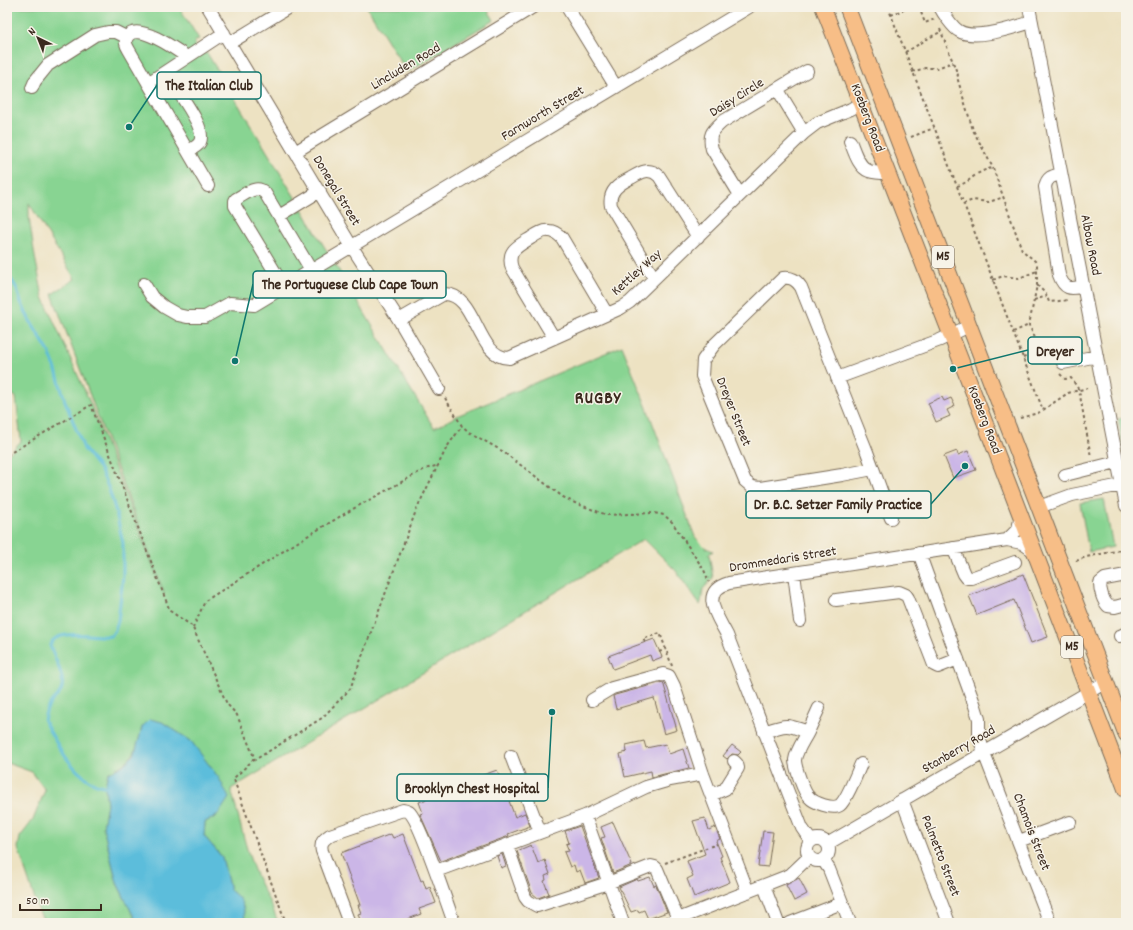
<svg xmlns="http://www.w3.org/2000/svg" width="1133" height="930" viewBox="0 0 1133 930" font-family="Dekko,sans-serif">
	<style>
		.green { fill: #88d492; stroke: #627f58; fill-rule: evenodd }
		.water { fill: #5cbddb; stroke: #4c747c }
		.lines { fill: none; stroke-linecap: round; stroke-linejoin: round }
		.stream { stroke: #5cbddb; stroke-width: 3 }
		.building { fill: #cbb6e7 }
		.minor-casing { stroke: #796a57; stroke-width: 14 }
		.major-casing { stroke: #796a57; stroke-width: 17 }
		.path { stroke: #796a57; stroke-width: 2; stroke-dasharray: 3 3; stroke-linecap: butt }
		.minor { stroke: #fff; stroke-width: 12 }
		.major { stroke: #f7be87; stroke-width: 15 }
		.labels { text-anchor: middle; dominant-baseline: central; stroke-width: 3; stroke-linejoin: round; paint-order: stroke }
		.shield { fill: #f7f3e8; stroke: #73665b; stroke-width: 1 }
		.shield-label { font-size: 13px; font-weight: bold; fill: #3b2a1e }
		.street-label { font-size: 14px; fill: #3b2a1e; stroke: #f7f3e8 }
		.district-label { font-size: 18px; font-weight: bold; letter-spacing: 1px; fill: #3b2a1e; stroke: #f7f3e8 }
		.leader { fill: none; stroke: #0f766e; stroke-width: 1.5 }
		.callout-dot { fill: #0f766e; stroke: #f7f3e8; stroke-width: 1.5 }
		.callout { fill: #f7f3e8; stroke: #0f766e; stroke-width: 1.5 }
		.callout-label { font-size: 15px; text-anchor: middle; font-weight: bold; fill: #3b2a1e }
	</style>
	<rect width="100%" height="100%" fill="#f7f3e8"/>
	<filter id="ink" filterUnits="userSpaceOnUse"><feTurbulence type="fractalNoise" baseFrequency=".025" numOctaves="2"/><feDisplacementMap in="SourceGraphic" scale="8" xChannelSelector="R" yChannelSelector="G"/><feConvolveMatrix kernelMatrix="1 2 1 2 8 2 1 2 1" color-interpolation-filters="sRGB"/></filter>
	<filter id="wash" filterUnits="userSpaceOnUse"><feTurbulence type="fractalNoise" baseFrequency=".012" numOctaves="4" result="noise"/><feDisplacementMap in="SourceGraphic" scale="16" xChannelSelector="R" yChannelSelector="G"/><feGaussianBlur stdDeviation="0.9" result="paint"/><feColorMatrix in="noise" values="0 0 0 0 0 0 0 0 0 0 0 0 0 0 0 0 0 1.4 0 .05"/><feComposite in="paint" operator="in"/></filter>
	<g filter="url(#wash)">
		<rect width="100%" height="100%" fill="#ede2c2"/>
		<path class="green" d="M7,7H179L199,39L195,41V45L200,54L207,53L296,199L293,202L298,211L300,212V209H302L328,253L331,265L335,264L434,428L459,415L622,346L647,408L695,537L706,548L713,551L709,554L713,578L703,589L701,602L700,605L676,571L644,539L231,789C239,817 245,848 256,875C263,891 273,906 278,923H245C244,907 243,900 230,890L222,857L204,836L205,822L217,816L191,741L162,722L142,727C136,754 133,760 108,773L105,786L107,804L103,827L117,883L137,923H45L39,912L18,848L20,837L33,820L45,790L32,772L7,763V456L21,441L16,397L7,391ZM29,203L75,279L52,294L164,593L149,556L91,405L43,297L35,257L29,218Z
			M367,7H486L494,20L407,72Z
			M1126,418V463L1118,419Z
			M1104,499L1113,547L1089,552L1080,503Z"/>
		<path class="water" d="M150,719L162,722L191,741L219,778L229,798L217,816L205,822L204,836L222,857L230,890C243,900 244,906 245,923H137L117,883L103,827L107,804L105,786L108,773L122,766L134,755L139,739L142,727Z"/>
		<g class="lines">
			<path class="stream" d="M7,273L16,287L21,302L29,319L49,352L55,367L65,401L84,449L100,469L109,489L116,512L123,543V576L118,621L115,630L111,636C96,638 56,627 50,645C54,659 69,681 59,694C57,697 54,698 52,701C47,707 45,713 44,721C55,741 70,769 90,781C95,784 103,786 108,787"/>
		</g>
		<g id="blocks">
			<path class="building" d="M942,397L944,401L951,398L955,406L947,410L950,416L936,422L928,403Z
				M957,451L958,455L968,451L976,470L953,478L944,456Z
				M1023,574L1048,637L1031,643L1014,600L977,615L969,596Z
				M654,639L662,657L652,661L650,655L613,669L608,656Z
				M663,682L677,730L664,734L654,698L616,709L613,696L615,695Z
				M644,741L646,748L666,744L669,754L683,749L689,768L652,777L651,771L625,777L620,754L627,752L626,745Z
				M732,745L741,752L738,755L732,754L727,759L723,756Z
				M497,770L500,777L503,776L505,781L511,778L517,792L510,795L512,800L509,801L515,817L525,813L530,826L508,834L509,836L441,861L420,814L423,813L419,802L462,786L460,782L478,775V777Z
				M705,818L709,830L715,827L720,839L716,841L722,856L720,857L730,882L694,897L687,879L693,876L687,861L705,854L693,821Z
				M613,822L632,865L613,873L601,838L605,837L601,827Z
				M580,826L599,878L585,883L580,870L576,872L574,865L570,867L564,852L569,851L566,844L569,843L565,831Z
				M763,831L773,832L768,867L758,866Z
				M391,834L393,838L403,834L421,881L423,880L426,889L430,887L436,903L419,909L421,914L398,923H361L358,914L361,913L358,905H360L341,853Z
				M531,845L538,863L545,860L550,874L545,876L546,880L544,881L549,894L538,898L532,893L517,851Z
				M502,854L506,866L501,868L497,856Z
				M650,877L654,886L656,885L667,912L648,919L644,910L639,912L638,910H637L631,912L619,887L637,879L638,881Z
				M799,878L807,894L794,901L786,885Z"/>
		</g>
	</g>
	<g filter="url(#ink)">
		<use href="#blocks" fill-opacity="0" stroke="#796a57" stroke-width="1"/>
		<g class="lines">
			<defs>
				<path id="minor" d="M208,7L352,247L399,320L439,389
					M567,7L616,87
					M940,7C943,13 953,28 959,31C975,41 1015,27 1032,22
					M1029,7L1126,506
					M230,43L289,7
					M187,57C177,50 138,22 128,36C124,41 126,45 129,50L208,186
					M148,83L224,33
					M32,88L35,81L48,65L95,35L108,32H116L126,37
					M778,90L804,133
					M178,91C185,102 206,130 200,142C198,146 192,149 188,151
					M850,141C854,150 858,167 869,171C875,173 882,173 888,173
					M295,152L533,7
					M1061,174C1052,176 1047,177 1045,187L1059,275C1064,289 1070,290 1083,286
					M740,195L712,149C708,135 712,131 722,122L807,71
					M279,216L320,191
					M654,278L611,206C608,191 619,184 631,178C641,172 649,167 659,176L698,237
					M144,284L152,297L164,307L178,315L187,317H205L230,303L254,305L749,7
					M284,287L235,206V201L236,199C246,194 256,184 265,193L311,270
					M399,320L444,294C477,293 476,358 509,358L621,308L630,302L804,133L817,123L851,109L861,103
					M554,338L512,268C506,251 518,246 531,238C537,234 543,230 549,231C554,231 559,235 562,238L607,314
					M1063,363L1097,356
					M837,378L940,340L969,326
					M873,469L842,475L760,488L752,487L745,481L702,376L703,360L714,345L783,278C792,277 796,280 801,287L867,452L891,518
					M1065,475L1117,462
					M1039,507L1072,495L1126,484
					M1007,540L1018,529L1021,515
					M953,548L964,574L967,578H971L1015,562
					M919,553L975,706L979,719V737L984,753L1050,923
					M794,573L800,621
					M1126,575L1105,579L1100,583C1100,591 1103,601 1108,606L1115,607L1126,604
					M836,600L899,592L906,595L908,598L934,665L938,667L958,659
					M1120,636L1126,633
					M592,700L612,688L663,674L669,676L674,686L703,774L748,892
					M764,732C787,724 786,724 808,732L819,708
					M808,732C804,740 796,751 795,760C795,767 804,793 809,797C814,803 833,810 840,805C847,799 857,773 861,764
					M511,756L540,832
					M711,795L725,789L738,768L737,764L734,761
					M902,800L949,923
					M585,816L623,923
					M807 850a11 11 0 1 1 22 0a11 11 0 1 1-22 0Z
					M811,841L802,828L727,635C718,617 698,592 729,583L1007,540L1022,543L1035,552
					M1019,841L1070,822
					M827,844L1106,682
					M507,845L525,897L528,901L537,906L608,883L651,866L655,867L657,869L678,919
					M823,860L829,869L850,923
					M436,871L585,816L646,787L670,780L703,774
					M764,886L778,923
					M349,923L322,851C320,843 323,840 330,835L403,810C404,810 409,812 409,812C419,819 448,906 454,923
					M668,923L790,875L809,857
					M790,923L842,903"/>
				<path id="major" d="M823,7L972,389L1126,790
					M847,7L1126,734"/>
			</defs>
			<use href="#minor" class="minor-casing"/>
			<use href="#major" class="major-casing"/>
			<path class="path" d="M888,7L1043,410L1068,393L1087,388
				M919,7L925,23L935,19
				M891,15L910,7
				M940,29L958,75L957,77L973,130L993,168L1022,250L1036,262L1037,265V285L1029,325L1041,351L1052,365
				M905,52C918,46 928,37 941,32
				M912,72L925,68H937L953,62
				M911,137L934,128
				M957,186C965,184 970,179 977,174C982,171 987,169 993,168
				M963,204L973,200L989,202L1004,197
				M993,280L1003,276L1019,278L1037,271
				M1037,285L1046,294L1049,302L1069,300
				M1034,300L1047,296
				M1013,332L1029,325
				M1023,358L1041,351
				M1060,374L1065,379L1071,378L1079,390L1091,457
				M445,398L462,426L469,432L502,451L563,497L575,503L607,515L654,513L664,515L672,522L704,570L709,582
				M1020,418L1038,413L1043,410
				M7,455L91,405L170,611L192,626L227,704L237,715L254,757L252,761L234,778L235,783L286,923
				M1076,561L1086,557L1126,549
				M193,628L205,601L304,538L351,510L425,469L439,465
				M645,642L643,639L660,633L672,666
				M659,652L666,649
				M253,761L322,718L350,689L417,508L447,447L462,426
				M665,863L717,844"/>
			<use href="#minor" class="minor"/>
			<use href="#major" class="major"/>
		</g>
	</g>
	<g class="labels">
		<g class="shield">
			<rect x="932" y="246" width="22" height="22" rx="3"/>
			<rect x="1061" y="636" width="22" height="22" rx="3"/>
		</g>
		<g class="shield-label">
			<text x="943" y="257">M5</text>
			<text x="1072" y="647">M5</text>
		</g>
		<g class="street-label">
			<text transform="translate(406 67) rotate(-31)">Lincluden Road</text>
			<text transform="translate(737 98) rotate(-32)">Daisy Circle</text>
			<text transform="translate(543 114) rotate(-31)">Farnworth Street</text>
			<text transform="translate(867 118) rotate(69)">Koeberg Road</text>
			<text transform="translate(336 191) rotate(59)">Donegal Street</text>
			<text transform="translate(1090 245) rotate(79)">Albow Road</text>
			<text transform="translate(637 273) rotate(-42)">Kettley Way</text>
			<text transform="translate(733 412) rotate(68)">Dreyer Street</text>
			<text transform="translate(984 420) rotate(69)">Koeberg Road</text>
			<text transform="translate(783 560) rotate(-9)">Drommedaris Street</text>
			<text transform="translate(959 750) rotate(-30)">Stanberry Road</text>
			<text transform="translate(1031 832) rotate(69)">Chamois Street</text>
			<text transform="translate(940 856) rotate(69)">Palmetto Street</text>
		</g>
		<g class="district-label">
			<text x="598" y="399">RUGBY</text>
		</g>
	</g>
	<path class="leader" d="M129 127L157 85M235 361L253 284M953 369L1028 350M965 466L931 504M552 712L548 788"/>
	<g class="callout-dot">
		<circle cx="129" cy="127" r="4"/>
		<circle cx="235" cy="361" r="4"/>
		<circle cx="953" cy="369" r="4"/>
		<circle cx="965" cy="466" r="4"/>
		<circle cx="552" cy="712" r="4"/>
	</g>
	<g class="callout">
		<rect x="157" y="72" width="104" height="27" rx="4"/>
		<rect x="253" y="271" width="193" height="27" rx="4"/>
		<rect x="1028" y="337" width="54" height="27" rx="4"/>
		<rect x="746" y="491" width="185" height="27" rx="4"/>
		<rect x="397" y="774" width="151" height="27" rx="4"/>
	</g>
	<g class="callout-label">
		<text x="209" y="90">The Italian Club</text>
		<text x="350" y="289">The Portuguese Club Cape Town</text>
		<text x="1055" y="356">Dreyer</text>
		<text x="838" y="509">Dr. B.C. Setzer Family Practice</text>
		<text x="472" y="793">Brooklyn Chest Hospital</text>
	</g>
	<rect width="1133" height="930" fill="none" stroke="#f7f3e8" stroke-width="24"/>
	<g transform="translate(38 38) rotate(317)" stroke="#f7f3e8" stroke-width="3" paint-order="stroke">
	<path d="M0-3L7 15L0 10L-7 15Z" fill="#3b2a1e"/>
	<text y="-6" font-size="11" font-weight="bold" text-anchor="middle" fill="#3b2a1e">N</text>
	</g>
	<path d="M20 904v6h81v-6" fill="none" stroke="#3b2a1e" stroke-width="2"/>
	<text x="26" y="904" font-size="12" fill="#3b2a1e" stroke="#f7f3e8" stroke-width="3" paint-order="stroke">50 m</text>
</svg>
